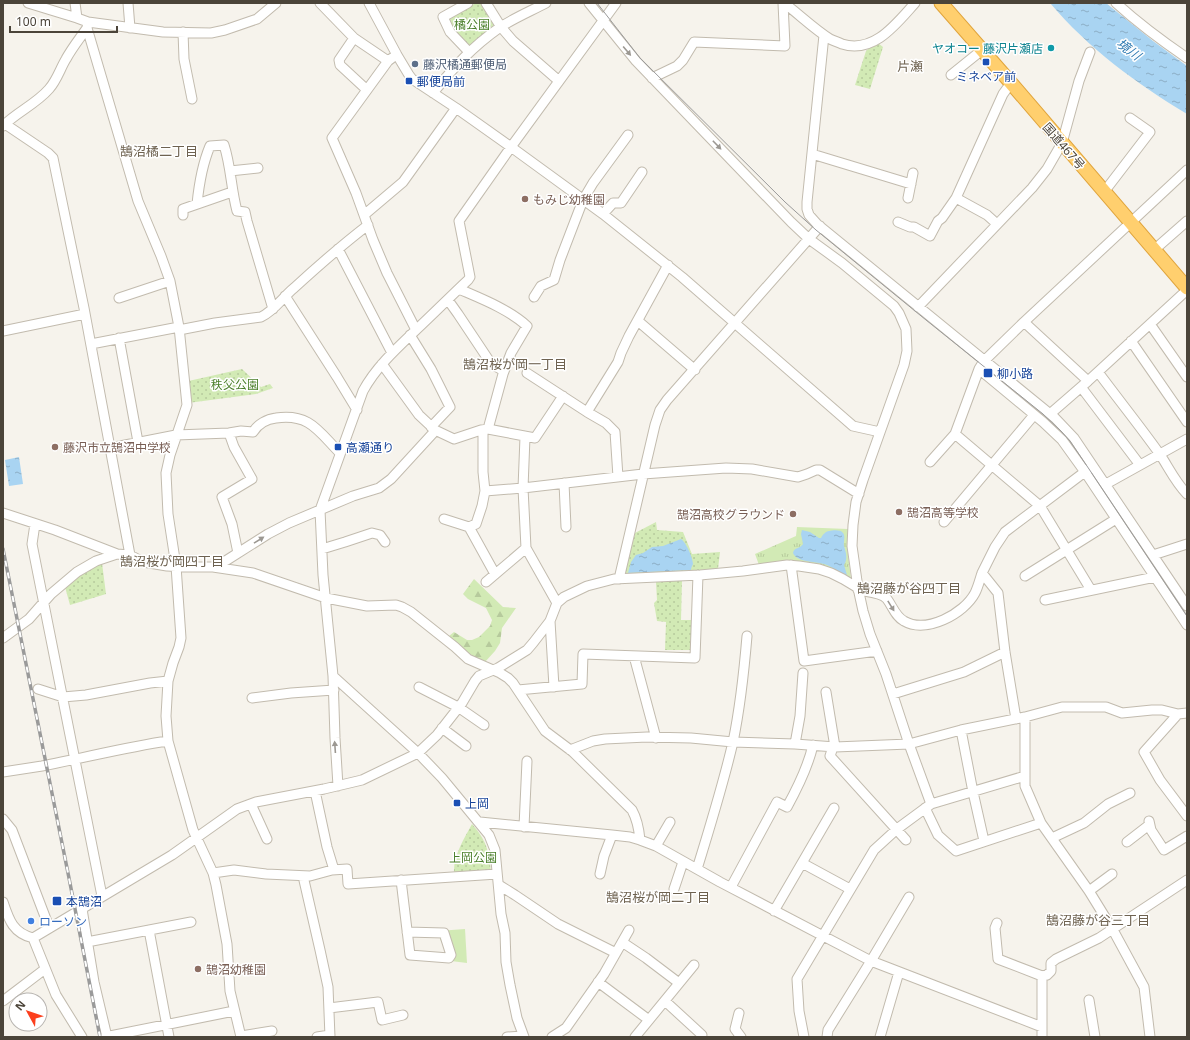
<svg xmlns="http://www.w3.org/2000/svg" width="1190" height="1040" viewBox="0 0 1190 1040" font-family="'Noto Sans','Noto Sans JP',sans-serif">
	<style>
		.grass { fill: url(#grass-tufts) }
		.forest { fill: url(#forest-firs) }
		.park { fill: url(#park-dots) }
		.garden { fill: #d2eab5 }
		.water { fill: url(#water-ripples) }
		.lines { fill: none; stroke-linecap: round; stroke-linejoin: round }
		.minor-casing { stroke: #c2bbae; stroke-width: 11 }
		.highway-casing { stroke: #e0a43c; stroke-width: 15 }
		.minor { stroke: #fff; stroke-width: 9 }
		.highway { stroke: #ffcf6e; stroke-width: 13 }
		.tram { stroke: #9a9a9a; stroke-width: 1 }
		.rail-casing { stroke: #9a9a9a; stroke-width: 3.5 }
		.rail { stroke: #fff; stroke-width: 2; stroke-dasharray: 6; stroke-linecap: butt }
		.oneway { fill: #9c9892 }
		.culture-dot { fill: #0f9aa8; stroke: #fff; stroke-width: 1.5 }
		.transit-dot { fill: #1a4fb4; stroke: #fff; stroke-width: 1.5 }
		.service-dot { fill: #5c6f8a; stroke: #fff; stroke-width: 1.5 }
		.education-dot { fill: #8d6e63; stroke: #fff; stroke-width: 1.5 }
		.shop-dot { fill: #3f7fe0; stroke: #fff; stroke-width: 1.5 }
		.labels { text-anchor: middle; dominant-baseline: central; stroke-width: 3; stroke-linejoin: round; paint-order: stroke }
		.park-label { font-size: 12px; fill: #4a7f2a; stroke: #fff }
		.culture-label { font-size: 12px; fill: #0d838f; stroke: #fff; text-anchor: end }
		.service-label { font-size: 12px; fill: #4e5e75; stroke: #fff; text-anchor: start }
		.transit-label { font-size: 12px; fill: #164399; stroke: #fff; text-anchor: start }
		.street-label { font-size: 12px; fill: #4b4439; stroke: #fff }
		.education-label { font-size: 12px; fill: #785e54; stroke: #fff; text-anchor: start }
		.shop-label { font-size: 12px; fill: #366cbe; stroke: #fff; text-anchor: start }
		.water-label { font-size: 13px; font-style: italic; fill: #2e7ab2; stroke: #fff }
		.neighbourhood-label { font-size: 13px; fill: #6e6250; stroke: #fff }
	</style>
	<defs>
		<pattern id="grass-tufts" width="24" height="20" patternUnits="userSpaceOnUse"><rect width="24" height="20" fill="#d2eab5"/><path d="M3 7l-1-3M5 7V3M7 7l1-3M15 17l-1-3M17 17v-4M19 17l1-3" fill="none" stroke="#b6ca9c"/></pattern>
		<pattern id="forest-firs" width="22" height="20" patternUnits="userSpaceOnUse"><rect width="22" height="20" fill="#d2eab5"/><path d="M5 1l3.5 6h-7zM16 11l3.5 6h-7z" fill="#b6ca9c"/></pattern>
		<pattern id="park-dots" width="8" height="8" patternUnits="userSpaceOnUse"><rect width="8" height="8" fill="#d2eab5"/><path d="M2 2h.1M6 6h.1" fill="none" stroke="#b6ca9c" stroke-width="1.8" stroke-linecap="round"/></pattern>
		<pattern id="water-ripples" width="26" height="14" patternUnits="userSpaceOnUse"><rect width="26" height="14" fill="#a9d4f2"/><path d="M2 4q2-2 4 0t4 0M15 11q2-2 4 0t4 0" fill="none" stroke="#8caec5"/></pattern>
	</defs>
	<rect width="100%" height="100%" fill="#f6f3ec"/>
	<path class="grass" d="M797,527L848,529L847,546L851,579C841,574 830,568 819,565C799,559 779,562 759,565L755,554L796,536Z"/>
	<path class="forest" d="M474,579L503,607L516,608L502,628L500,643L495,651L485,662L464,652L449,636L454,632L467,640H472L479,637L490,626L492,620L486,608L468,599L463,594Z"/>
	<path class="park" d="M476,3H480L495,27L470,47L453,31L448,20Z
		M878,43L883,47L870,89L855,85L866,51L869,48Z
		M242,369L261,387L270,384L273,388L256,394L188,403L184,382Z
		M656,522L657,530L683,532L692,554L720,552L718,569L625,574L635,533Z
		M102,563L106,594L70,605L65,587C76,578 88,568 102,563Z
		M682,580L681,620H692L690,650H665L666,622L657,621L654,603L657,600L656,582Z
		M472,824C486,840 489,850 491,872L454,873C453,856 464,839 472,824Z"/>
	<path class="garden" d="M465,929L467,963L451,961L440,939L438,931Z"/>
	<path class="water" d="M1050,3H1106L1153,41L1187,66V114C1137,84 1088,48 1050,3Z
		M19,457L23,484L9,486L5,460Z
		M802,530L810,532L819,538H821C822,536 823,534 825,533C828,530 841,529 843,533C846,537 843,542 844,546C846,553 848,558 844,565L847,575C840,573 834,568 827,565C817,561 797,563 793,553C794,547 800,549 803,544L801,534Z
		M681,539C686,542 693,558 693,564C692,566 691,568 691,570L628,573L631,562L636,555L643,553L652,547L663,546Z"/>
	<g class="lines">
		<defs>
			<path id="minor" d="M28,3L77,18L88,22L163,32L211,33L225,30L257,19L276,3
				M75,3L77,18
				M128,3L130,28
				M320,3L354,38L388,61L392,58
				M369,3L397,55L409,75L412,79L456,108L511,147L603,214L682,277L853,426L880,432
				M468,3L443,17L450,32L469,52
				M486,3L501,27L513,41L559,81
				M589,3L636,61L791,222L809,239L842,263L894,306L899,313L906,329L907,351L904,365L863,480L856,502L853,525L852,546L858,588L863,611L870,634L886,674L909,744L931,804
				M784,3C800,15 814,29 830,39C834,41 838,42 842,44C874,54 896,24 915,3
				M1116,3C1138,23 1162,41 1187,58
				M88,22L87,28L138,201L161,256L170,281L179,327L187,405L170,455L166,473L168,514L176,566L181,638L179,647L173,663L168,681L166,716L168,741L193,830L213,873L216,885L227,944L230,991L241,1037
				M183,32L184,59L192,99
				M824,35L807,202V209L809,215L817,224L1055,418L1074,438L1187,606
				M354,38L339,60L340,65L367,90
				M388,61L332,138L356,193L373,240L387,273L416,330
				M951,75L982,50
				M652,78L677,66L683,60L694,42L785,46L783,3
				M433,93C454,67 472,47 499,28C514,18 531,11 546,3
				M5,124L48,153L53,158L84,308L130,555
				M3,126C17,112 36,104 49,89C57,80 60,69 66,59C72,48 80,38 87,28
				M812,154L911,184
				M230,171L258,168
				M1104,192L1150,132L1130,118
				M908,198L913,173
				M956,198L987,215L997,224
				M197,204C199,184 202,165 210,146L224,145C231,166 231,189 237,211L245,212L247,221L273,309
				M603,214L613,203H621L642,172
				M183,215V209L232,192
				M364,215L403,182L456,108
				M898,222L910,227H914L930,236L938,221L942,218L956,198L1003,94L1011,83
				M338,249L392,353
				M1154,250L1187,221
				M459,289C482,299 508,309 527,326L511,353L503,374L488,429
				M285,296L337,377L357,410
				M534,297L541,286L554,280L560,260L583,200L593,183L628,135
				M119,298L170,281
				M448,300L458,314L490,362L495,366L504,371
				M918,307L1032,188L1047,169L1062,143L1079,81L1090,52
				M638,321L695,370
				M1024,322L1088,381
				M1150,324L1187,377
				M179,330L215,323L261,317C274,311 283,297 294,288C318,266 342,245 368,225
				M3,331L85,314
				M410,335L431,369L450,407L431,427
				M119,338L138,442
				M1131,341L1187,422
				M91,344L179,327
				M382,364L419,415L435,430L454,439L481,430L488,429L535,438L563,396
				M979,369L1043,422L1062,440L1085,472L1187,625
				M1098,372C1118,399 1139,425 1159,453C1168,466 1175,482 1187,494
				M527,373L587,412L618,362L621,353L629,336L668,265
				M1081,387L1140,465
				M587,412L606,423L615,432L618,477
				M1050,414L1088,381L1187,290
				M229,433L234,447L252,479L222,497L232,524L238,553
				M525,437L523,488L526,548L557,603
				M110,448L176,435L229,433L241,431L253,432C258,424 267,419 276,418C310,413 319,432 340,453
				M930,462L955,434
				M564,483L566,527
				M1106,484L1187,439
				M485,491L523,488L643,474L726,468L752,469L798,477L807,474L816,470H820L859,494
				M3,513L55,530L117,554L130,555L143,562L167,566L185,567H213L253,573L326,598L367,606L396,605L402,607L411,612L455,647L468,659L500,673L508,678L513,683L545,731L573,752L632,810C637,819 639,829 640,840
				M444,519L469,527L476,524L482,506L485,491L483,472V430
				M944,522L1034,415
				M35,524L32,544L102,896
				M469,527L495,574
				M322,549L345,542L372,533L380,535L385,542
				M1153,555L1187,544
				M791,565L804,661L877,651
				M213,567L227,560L268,534L289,523L353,496L379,488L391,479L435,431
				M1025,576L1116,519
				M619,579L655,425L660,410L667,400L820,226
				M486,582L526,548
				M858,590C867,592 881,592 887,599C893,607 895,616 904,621C926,634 964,614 975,593C978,587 980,579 982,573
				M1091,590L1040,506L955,434L979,369L984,361L1024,322L1187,170
				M1045,600L1155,577
				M550,621L554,687
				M3,638L29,619L51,594L77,572L96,561L117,554
				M634,656L656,738
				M333,676L335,738L338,786
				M419,687L458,707L484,725
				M38,689L63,697L86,695L150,683L168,681
				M518,690L582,684L583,654L695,658L698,575
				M826,692L835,747
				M893,694L964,672L1005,652
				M252,698L291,693L334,690
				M1178,714L1144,752L1160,780L1187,816
				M1025,717V786L1041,823L1089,891L1113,930L1144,987L1150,1037
				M1016,719L1005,652L998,593L982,573L995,547L1005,532L1090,468
				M442,728L466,746
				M961,730L973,792L984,841
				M795,744L800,716L803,673
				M833,747L830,756L906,840
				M570,750L593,741L605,739L647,737L691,738L733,742L795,744L835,747L909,744L961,730L1025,717L1062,707H1106L1122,713L1152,710H1162L1178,714L1187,713
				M3,772C16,770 29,768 42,766C84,758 126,747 168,741
				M315,791L327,847L334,870
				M251,804L267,839
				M925,808L938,835L956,851L1041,823
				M3,819L12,830L49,927
				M1149,821L1151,830L1164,850L1187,836
				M480,822L612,835L630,837L640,840L656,846L720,882L871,961L1042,1027
				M524,827L527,761
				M1052,838L1084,823L1108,804L1130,793
				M1127,842L1149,825
				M656,846L670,822
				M802,863L850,889
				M697,869C710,827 723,785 733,742C740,708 744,672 747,636
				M213,873L234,870L266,874L310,876L332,870L347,869L348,884L497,874
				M600,874L604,856L612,835
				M303,876L320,950L328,987L330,1037
				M401,880L410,955L449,958L451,955L444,933L407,932
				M499,885L515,895L558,924L616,953
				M731,887L777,802L787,807C798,787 808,767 813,745
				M674,889L683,862
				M1089,891L1112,874
				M3,902C9,920 13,933 33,938L172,855L237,809L256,802L324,789L362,780L418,753L437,735L462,703L475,681L479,676L498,668L527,650L533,643L550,621L557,603L564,597L587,586L614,579L700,575L743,571L787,565L799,566L819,569L831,573L843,579L858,588
				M82,909L94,982L107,1037
				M774,911L834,808
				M997,923L995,928L998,959L1042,976
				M149,930L169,1037
				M33,938L56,995L82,1037
				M87,942L191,922
				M622,942L646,958L679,983
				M598,982L649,1020
				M1089,1000L1095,1037
				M3,1001L45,969
				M665,1001L702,1035
				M329,1008L378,1002L382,1020L403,1015
				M739,1013L735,1029L741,1037
				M241,1036L272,1031
				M105,1037L234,1011
				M317,1037L330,1035
				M507,1037L523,1036
				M524,1037L517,1018L510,985L506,962L505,933L501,914L495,850L489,835L442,778L418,753L333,676L323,575L320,510L363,391C376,367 397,348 417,329C434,313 451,296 468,280L470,277L459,221L511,147L616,3
				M552,1037L566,1028L604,974L629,930
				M635,1037L694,965
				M804,1037L799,1011L797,979L874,850L897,829L931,804L1025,776
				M827,1037L828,1030L871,961L909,897
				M880,1037L899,972
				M1042,1037V976L1047,975L1051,971V963L1056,959L1099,938L1187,880"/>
			<path id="highway" d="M941,3L1011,83L1187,288"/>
		</defs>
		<use href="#minor" class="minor-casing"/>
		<use href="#highway" class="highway-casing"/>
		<use href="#minor" class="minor"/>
		<use href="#highway" class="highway"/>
		<path class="tram" d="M597,3L640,58L785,202L816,230L926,320L1043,414L1061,431L1070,441L1089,469L1187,616"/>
		<defs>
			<path id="rail" d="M3,549L69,878L100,1037"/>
		</defs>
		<use href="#rail" class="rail-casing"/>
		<use href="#rail" class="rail"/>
	</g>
	<defs><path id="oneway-solid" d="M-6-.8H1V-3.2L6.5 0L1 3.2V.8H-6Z"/></defs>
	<g class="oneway">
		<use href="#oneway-solid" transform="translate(627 51) rotate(50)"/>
		<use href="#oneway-solid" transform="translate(717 145) rotate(46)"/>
		<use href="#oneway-solid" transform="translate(259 540) rotate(-32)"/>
		<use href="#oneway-solid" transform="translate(891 606) rotate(58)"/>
		<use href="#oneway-solid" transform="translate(335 747) rotate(-94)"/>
	</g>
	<circle class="culture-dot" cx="1051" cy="48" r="4"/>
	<g class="transit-dot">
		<rect x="982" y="58" width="8" height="8" rx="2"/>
		<rect x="405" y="77" width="8" height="8" rx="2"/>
		<rect x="983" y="368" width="10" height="10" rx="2"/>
		<rect x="334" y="443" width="8" height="8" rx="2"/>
		<rect x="453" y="799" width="8" height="8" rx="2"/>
		<rect x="52" y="896" width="10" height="10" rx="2"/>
	</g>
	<circle class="service-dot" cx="415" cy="64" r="4"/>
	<g class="education-dot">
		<circle cx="525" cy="199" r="4"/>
		<circle cx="55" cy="447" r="4"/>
		<circle cx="899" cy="512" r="4"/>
		<circle cx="793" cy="514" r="4"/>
		<circle cx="198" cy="969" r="4"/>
	</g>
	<circle class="shop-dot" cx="31" cy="921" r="4"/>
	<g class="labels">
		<g class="park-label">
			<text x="472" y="24">橘公園</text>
			<text x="235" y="384">秩父公園</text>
			<text x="473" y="857">上岡公園</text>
		</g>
		<g class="culture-label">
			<text x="1043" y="48">ヤオコー 藤沢片瀬店</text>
		</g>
		<g class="service-label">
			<text x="423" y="64">藤沢橘通郵便局</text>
		</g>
		<g class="transit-label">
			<text x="986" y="76" text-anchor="middle">ミネベア前</text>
			<text x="417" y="81">郵便局前</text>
			<text x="997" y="373">柳小路</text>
			<text x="346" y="447">高瀬通り</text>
			<text x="465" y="803">上岡</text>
			<text x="66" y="901">本鵠沼</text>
		</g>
		<g class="street-label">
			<text transform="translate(1064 146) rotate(49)">国道467号</text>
		</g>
		<g class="education-label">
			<text x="533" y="199">もみじ幼稚園</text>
			<text x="63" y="447">藤沢市立鵠沼中学校</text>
			<text x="907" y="512">鵠沼高等学校</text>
			<text x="785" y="514" text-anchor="end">鵠沼高校グラウンド</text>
			<text x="206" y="969">鵠沼幼稚園</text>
		</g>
		<g class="shop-label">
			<text x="39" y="921">ローソン</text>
		</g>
		<g class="water-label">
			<text transform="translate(1129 49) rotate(37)">境川</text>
		</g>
		<g class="neighbourhood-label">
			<text x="910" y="66">片瀬</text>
			<text x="159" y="151">鵠沼橘二丁目</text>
			<text x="515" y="364">鵠沼桜が岡一丁目</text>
			<text x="172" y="561">鵠沼桜が岡四丁目</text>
			<text x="909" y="588">鵠沼藤が谷四丁目</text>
			<text x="658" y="897">鵠沼桜が岡二丁目</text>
			<text x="1098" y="920">鵠沼藤が谷三丁目</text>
		</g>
	</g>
	<rect width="1190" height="1040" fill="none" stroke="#4b4439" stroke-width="8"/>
	<g transform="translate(28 1012) rotate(310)"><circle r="19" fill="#ffffff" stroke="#b7b4b0"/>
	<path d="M0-3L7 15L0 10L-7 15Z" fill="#fc3f1d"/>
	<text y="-6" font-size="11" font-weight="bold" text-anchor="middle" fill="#4b4439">N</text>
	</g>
	<path d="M10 26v6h107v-6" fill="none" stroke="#4b4439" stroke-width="2"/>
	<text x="16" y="26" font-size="12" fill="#4b4439" stroke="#ffffff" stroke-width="3" paint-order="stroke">100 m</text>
</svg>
